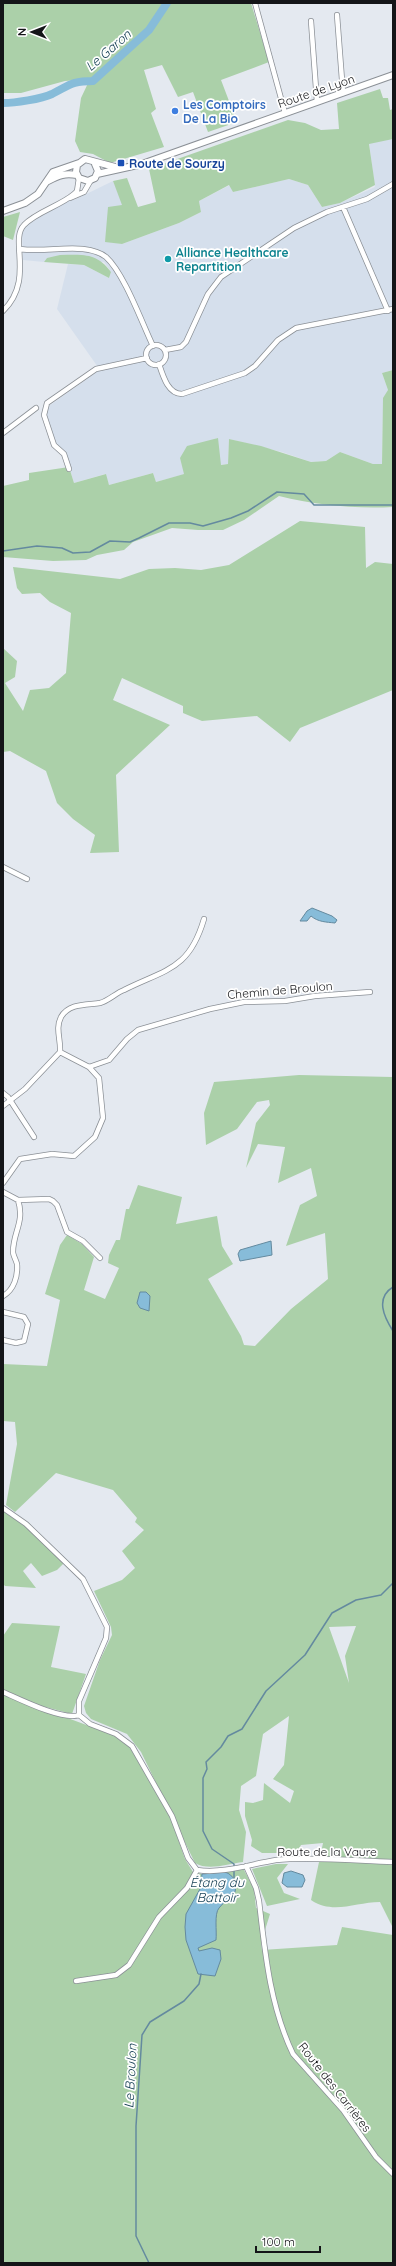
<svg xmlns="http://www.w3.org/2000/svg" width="396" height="2266" viewBox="0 0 396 2266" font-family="Quicksand,sans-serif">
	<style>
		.built { fill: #d5dfec }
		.green { fill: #abd0a9; fill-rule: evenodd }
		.water { fill: #87bcd9; stroke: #648a9f }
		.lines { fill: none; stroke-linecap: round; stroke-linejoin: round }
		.stream { stroke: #648a9f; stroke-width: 1.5 }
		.river { stroke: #87bcd9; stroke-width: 8 }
		.minor-casing { stroke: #8b9096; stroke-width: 6 }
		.major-casing { stroke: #8b9096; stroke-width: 8 }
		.minor { stroke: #fff; stroke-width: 4.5 }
		.major { stroke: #fff; stroke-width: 6 }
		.shop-dot { fill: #3f7fe0; stroke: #fff; stroke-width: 1.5 }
		.transit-dot { fill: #1a4fb4; stroke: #fff; stroke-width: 1.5 }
		.culture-dot { fill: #0f9aa8; stroke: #fff; stroke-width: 1.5 }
		.labels { text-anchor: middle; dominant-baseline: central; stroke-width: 3.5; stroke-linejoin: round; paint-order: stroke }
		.street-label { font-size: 12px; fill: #141518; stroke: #fff }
		.shop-label { font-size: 12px; font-weight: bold; fill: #366cbe; stroke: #fff; text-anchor: start }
		.transit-label { font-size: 12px; font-weight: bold; fill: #164399; stroke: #fff; text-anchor: start }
		.culture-label { font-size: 12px; font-weight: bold; fill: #0d838f; stroke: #fff; text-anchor: start }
		.water-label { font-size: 13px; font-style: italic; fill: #113c51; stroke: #fff }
	</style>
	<rect width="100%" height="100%" fill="#e4e9f0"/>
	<path class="built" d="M393,139V370L382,373L388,390L383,410L382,464H373L340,452L326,461L311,462L282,452L229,439L228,464L220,465L217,438L180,458L185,474L156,482L153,473L109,485L105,474L74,483L65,453L55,443L45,414L46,408L100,370L57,309L68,264L84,265L109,278L111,272L104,262L47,258L44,262L23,260L22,231L27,225L69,200H74L113,181L123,205L105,241L122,244L179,223L201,212L199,201L230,185L233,192L289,179L308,185L322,207L340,203L375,187L369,143Z"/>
	<path class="green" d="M3,3H251L269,62L221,80L237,122L208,132L193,92L178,97L162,65L144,70L156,109L151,113L164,147L110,163L93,154L80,152L75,141L81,98L90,79L65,81L21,93H3Z
		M380,89L383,98H388L390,110L393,109V139L369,144L375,185L340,203L322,207L308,185L289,179L233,192L229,185L199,201L201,212L179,223L122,244L105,242L108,207L122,205L113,181L127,178L138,207L156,202L149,169L288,120L305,123L321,130L339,129L337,103Z
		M20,212L13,240L3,236V217Z
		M60,255C82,255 96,252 111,272L109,278L84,265L44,262L47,258Z
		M393,370V507C354,509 316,505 279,496L244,520L223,530H198L172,528L133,542L124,550L97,555L86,560L53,561L3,557V486L29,480V473L69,467L74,483L106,474L109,485L153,473L156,482L184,474L180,458L187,446L218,438L221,465L228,464L229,439L261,446L311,462L326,461L340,452L373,464H382L383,398L388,390L382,373Z
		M300,521L365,527L366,568L375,562L393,564V690L300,728L290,742L257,716L202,721L183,713V706L122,678L113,700L170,725L116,775L119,852L90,853L95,835L73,819L57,803L46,771L10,751L3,752V648L17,661L15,677L5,683L23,711L30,690L49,688L66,673L71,613L50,602L40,593L22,594L17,588L13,567L120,579L149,569L175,568L201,570L229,565Z
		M299,1075L393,1077V1928L380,1902C356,1902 333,1915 311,1900L323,1843L301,1845L297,1853H262L251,1846L252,1840L245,1816V1802L253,1803L263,1800L264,1783L290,1803L294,1791L273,1779L284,1765L289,1716L263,1734L256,1776L241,1786L239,1810L246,1832L243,1862C228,1864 208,1871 195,1863L141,1752L127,1734L91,1719L86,1713L84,1706L100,1660L112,1635L111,1627L94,1591L122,1580L135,1568L122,1551L144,1530L135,1522L137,1518L113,1490L56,1473L15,1512L6,1505L17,1444L15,1422L3,1421V1364L47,1366L60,1300L45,1294L60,1245L67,1235L82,1244L94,1257L84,1290L105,1299L119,1268L108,1263L109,1255L116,1240H120L126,1209H129L138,1185L182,1197L176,1224L217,1216L222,1246L233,1264L208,1279L241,1336L244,1345L255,1346L291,1309L328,1279L325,1233L286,1246L300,1205L317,1196L311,1168L278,1183L285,1147L258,1144L246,1168L256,1123L270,1105L269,1100L257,1102L237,1129L206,1145L204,1113L214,1082ZM356,1626L345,1656L349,1683L329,1627Z
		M3,1511L24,1525L64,1563L57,1570L42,1576L31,1563L23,1571L36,1588L5,1586L3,1584Z
		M12,1623L60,1626L51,1667L86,1674L72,1714L38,1705L3,1690V1636Z
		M3,1694L116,1736L129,1746L170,1816L185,1859L193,1872L202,1874L243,1868L254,1889L256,1908L270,1914L261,1943L262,1950L337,1945L342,1927L393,1935V2263H3Z
		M276,1864H288L277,1878L284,1893L300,1899L267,1906L252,1869Z"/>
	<path class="water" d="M312,908L332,916L337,920L335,923C326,922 318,922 311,916L307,921H300L307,911Z
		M271,1241L272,1255L240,1261L238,1254L240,1250Z
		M140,1292H146L150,1296L149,1311L140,1308L137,1303Z
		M291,1871L303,1875L305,1880L302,1887H287L282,1883L284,1873Z
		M225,1872C234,1875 237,1883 235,1892C231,1899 223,1902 219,1908C214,1914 217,1931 216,1940L198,1948L199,1951L212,1948L220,1950L221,1959L215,1976L198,1974L186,1940L185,1927L186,1914L200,1889L202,1874Z"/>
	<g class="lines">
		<path class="stream" d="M3,551L37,546L62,548L73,553L90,552L110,541L130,542L139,538L169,523H190L203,526L231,518L248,511L277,492L304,494L314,505H393
			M393,1287C375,1298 384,1317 393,1331
			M234,1879V1864L212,1849L203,1831V1778L207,1769L206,1762L221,1747L228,1736L242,1729L266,1691L305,1655L332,1613L356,1600L381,1595L393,1583
			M149,2263L136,2236V2126L142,2035L150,2022L184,2001L199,1984L201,1974"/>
		<path class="river" d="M3,103C15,103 41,99 52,94C70,85 72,81 93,81L149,30L167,3"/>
		<defs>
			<path id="minor" d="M255,3L285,113
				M337,15L343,93
				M311,21L317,102
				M70,198L84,192L91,180
				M343,207L388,311
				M20,249C41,252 62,247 83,249C91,250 100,252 106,257C124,273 142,323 153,346
				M3,311C35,280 9,240 24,225C36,212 60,206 74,194L77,191L79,178
				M146 355a10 10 0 1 1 20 0a10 10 0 1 1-20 0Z
				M165,350L181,347L186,342L208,294L221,277L294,228L327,212L367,199L393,184
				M159,364C163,376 168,394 182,394L245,373L255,366L278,340L296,328L393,309
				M3,433L36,408
				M69,469L64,454L54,445L44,415L47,403L96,369L147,358
				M3,867L27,879
				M60,1052C61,1039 55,1029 61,1017C69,1003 87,1005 100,1003C108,1001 116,993 124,990C166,969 189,970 204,919
				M89,1067L109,1060L127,1039L138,1030L210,1009L244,1002L285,1001L315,996L370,992
				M3,1093L8,1097L34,1137
				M3,1106L25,1089L60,1052
				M3,1183L20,1159L52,1154L74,1156L95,1137L103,1118L99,1078L89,1067L60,1052
				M3,1192L18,1200L49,1199L53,1201L57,1205L67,1232L83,1241L100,1258
				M3,1296C14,1290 18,1276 17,1264C16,1260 13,1255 13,1252C13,1232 25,1222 18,1200
				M3,1312L24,1317L28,1324L24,1341L16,1343L3,1340
				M3,1508L26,1524L83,1579L107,1627L106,1638L79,1701V1715L90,1724L116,1734L132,1746L172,1816L188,1858L197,1870C223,1874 251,1864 276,1860C311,1856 358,1861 393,1862
				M3,1692C19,1699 63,1721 79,1715
				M246,1866L256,1888L259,1901C265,1953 270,2006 293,2054L343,2110L376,2157L393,2174
				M76,1981L116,1975L129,1965L159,1917L187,1888L197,1870"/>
			<path id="major" d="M95,164L98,171L95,178L88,181L79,178L76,172L77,165L85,159L115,167
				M97,174L142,164L393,75
				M48,181C59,175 65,173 77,175
				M3,211L25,203L38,194L53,172L79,163"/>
		</defs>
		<use href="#minor" class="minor-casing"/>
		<use href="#major" class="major-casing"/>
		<use href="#minor" class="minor"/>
		<use href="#major" class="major"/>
	</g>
	<circle class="shop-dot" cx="175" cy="111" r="4"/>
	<rect class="transit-dot" x="117" y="159" width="8" height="8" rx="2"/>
	<circle class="culture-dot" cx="168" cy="259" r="4"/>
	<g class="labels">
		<g class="street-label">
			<text transform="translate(316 91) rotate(-19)">Route de Lyon</text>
			<text transform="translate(280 990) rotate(-5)">Chemin de Broulon</text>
			<text x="327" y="1851">Route de la Vaure</text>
			<text transform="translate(335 2087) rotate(52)">Route des Carrières</text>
		</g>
		<g class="shop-label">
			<text x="183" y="104">Les Comptoirs<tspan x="183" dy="14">De La Bio</tspan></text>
		</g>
		<g class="transit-label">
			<text x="129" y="163">Route de Sourzy</text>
		</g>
		<g class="culture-label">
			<text x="176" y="252">Alliance Healthcare<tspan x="176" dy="14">Repartition</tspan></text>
		</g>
		<g class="water-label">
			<text transform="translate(108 50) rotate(-41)">Le Garon</text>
			<text x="217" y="1882">Étang du<tspan x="217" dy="15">Battoir</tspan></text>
			<text transform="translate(130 2076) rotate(-87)">Le Broulon</text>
		</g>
	</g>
	<rect width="396" height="2266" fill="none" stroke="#141518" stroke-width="8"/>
	<g transform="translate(32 32) rotate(270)" stroke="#ffffff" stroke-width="3" paint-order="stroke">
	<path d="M0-3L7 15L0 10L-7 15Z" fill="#141518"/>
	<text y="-6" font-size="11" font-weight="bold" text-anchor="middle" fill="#141518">N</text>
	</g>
	<path d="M256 2246v6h64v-6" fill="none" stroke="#141518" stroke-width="2"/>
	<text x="262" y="2246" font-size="12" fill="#141518" stroke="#ffffff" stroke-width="3" paint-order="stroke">100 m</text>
</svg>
